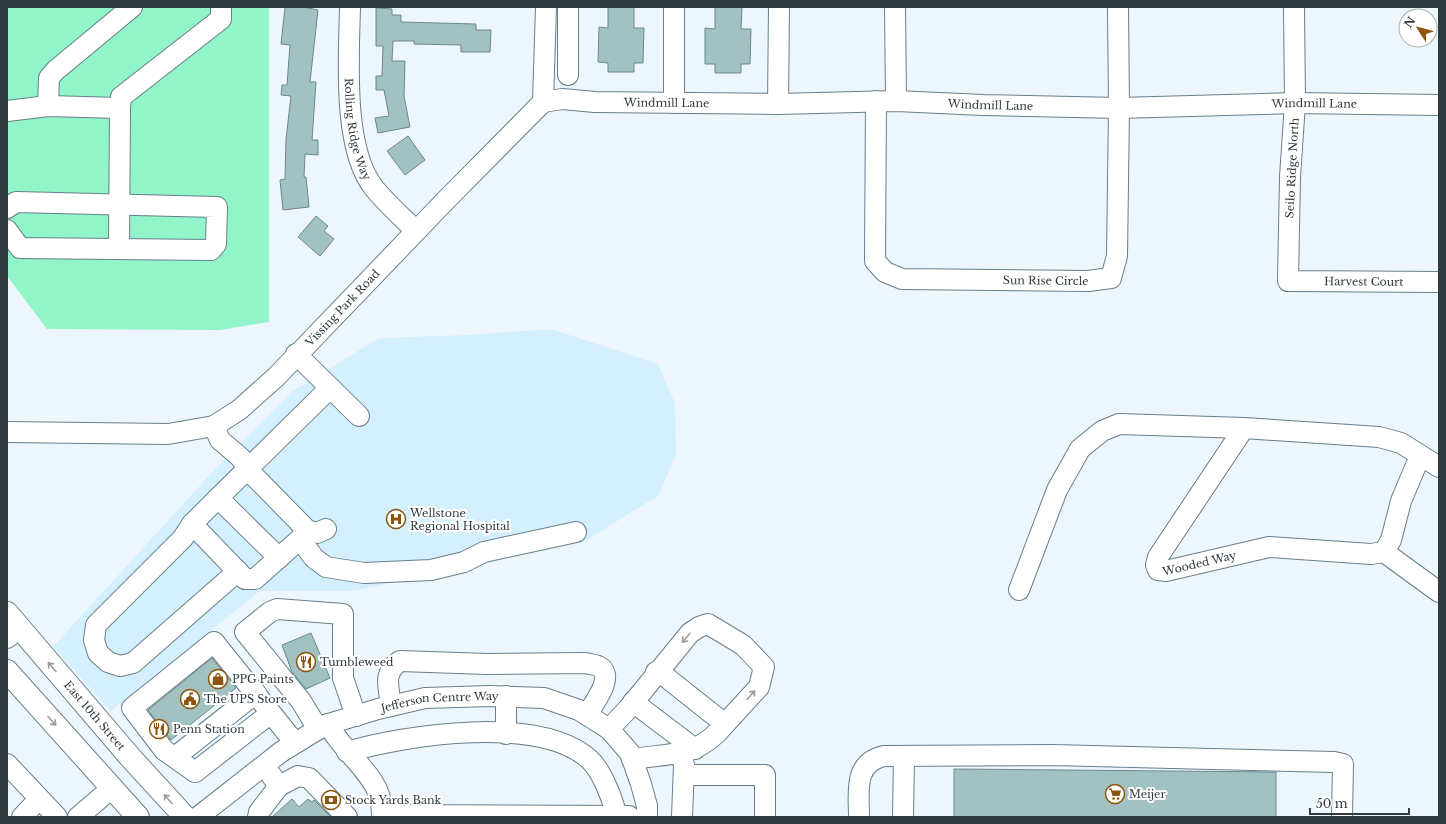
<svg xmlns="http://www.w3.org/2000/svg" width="1446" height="824" viewBox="0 0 1446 824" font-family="'Libre Baskerville',serif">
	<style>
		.built { fill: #d4f0fe }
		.green { fill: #92f4c9 }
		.building { fill: #a2c1c1; stroke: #6c898a }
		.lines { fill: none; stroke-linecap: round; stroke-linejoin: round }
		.minor-casing { stroke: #677f8b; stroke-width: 22 }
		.major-casing { stroke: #677f8b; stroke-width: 24 }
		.minor { stroke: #fff; stroke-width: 20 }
		.major { stroke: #fff; stroke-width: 22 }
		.oneway { stroke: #989da0 }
		.labels { text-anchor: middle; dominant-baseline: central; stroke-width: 4; stroke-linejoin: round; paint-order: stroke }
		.street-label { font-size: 11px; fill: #303b40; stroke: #fff }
		.poi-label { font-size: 11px; fill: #303b40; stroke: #fff; text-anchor: start }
	</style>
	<rect width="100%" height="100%" fill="#ecf6fc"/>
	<path class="built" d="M551,329L658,364L675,403L676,454L659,495L584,542L353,591H260L111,711L53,647L215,469L293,391L379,338L467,335Z"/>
	<path class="green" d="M7,7H269V322L220,330L47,329L7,276Z"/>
	<path class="building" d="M285,7H303L318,10L310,82H316L312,140H318V155L305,154L304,177H306L309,207L283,210L280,180L285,179L286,139L291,96L281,95L282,85H287L290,45L281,44Z
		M608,7H634V28H644L643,63H634V72H608V63L598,62L599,27L608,28Z
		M715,7H742L741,29H751L750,64H741V73H715V64H705V28L715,29Z
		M376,8L392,9V15H401V22L476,24V30H491L490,52H461V45L414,44V41H393L392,61H405L404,96L410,127L378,133L375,118L389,116L384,90H376V76H382L383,46H376Z
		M408,136L425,160L405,175L387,151Z
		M316,216L328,226L324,231L334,239L320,256L298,237Z
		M311,633L330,678L306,689L292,672L282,645Z
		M212,658L236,688L171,740L148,710Z
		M954,769L1276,772V817H954Z
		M292,799L299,807L308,799L312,802L314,800L331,817H272Z"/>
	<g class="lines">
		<defs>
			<g id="minor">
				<path id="s1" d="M350,7C349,56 342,148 374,188C386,203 402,217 416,231"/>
				<path d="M895,7L896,101"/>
				<path id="s2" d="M1294,7L1295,103L1290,177L1288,281L1439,282"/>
				<path d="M568,75V7"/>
				<path id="s3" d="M876,101L875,261L885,272L902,279L1088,281L1111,278L1117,256L1119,108L1118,7"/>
				<path id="s4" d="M543,102L562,99L595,102L778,104L896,101L983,105L1119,108L1295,103L1439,105"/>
				<path d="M674,103V7"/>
				<path d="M778,104L779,7"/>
				<path d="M48,106L49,78L56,70L132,7"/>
				<path d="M120,108L121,97L221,19V7"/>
				<path d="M7,111L48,106L120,108L119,248"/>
				<path d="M7,208L16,202L217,207L216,244L211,250L20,248L7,230"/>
				<path d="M296,354L359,416"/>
				<path d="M214,426L220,440L241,458L248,470L307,530L317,533L326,529"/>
				<path id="s5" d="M1244,428L1158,557L1156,565L1158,570L1166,571L1269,547L1371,554L1384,552L1391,540L1401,501L1420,456"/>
				<path id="s6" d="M7,432L168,434L214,426L239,410L276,377L447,199L543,102L546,7"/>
				<path d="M218,498L279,558"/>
				<path d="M192,524L245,579H255L300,539L307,530"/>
				<path d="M300,539L314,558L326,567L364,573L431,570L464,562L484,552L576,532"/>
				<path d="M1384,552L1439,592"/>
				<path d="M238,571L133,663L120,666L108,662L98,653L94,640L96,625L183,538L192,524L218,498L330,388"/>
				<path d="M1019,590L1057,490L1080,449L1102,431L1119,424L1244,428L1379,437L1401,443L1439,467"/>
				<path d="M7,638L19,629"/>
				<path d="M633,702L695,749"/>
				<path d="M391,706C389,686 382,674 400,661L487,664L585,663C589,664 594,664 598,666C617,675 593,704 587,715"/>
				<path d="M271,713L195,772L164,750L132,708L214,642L295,743"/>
				<path d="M328,724C341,749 368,768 378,792C381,799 382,810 382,817"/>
				<path d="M318,729L301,701L245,632L270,612L277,609L343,614V678L356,716"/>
				<path d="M609,729L628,709L690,633L699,627L708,624L743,645L764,667L759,687L725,724"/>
				<path d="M506,734V696"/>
				<path d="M347,752C405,735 541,714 590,760C602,771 613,800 617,817"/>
				<path d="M175,757L256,693"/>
				<path d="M632,759C671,753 698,758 725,724L662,674L656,672"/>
				<path d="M7,764L57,817"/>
				<path d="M684,775H765V817"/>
				<path d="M279,786L298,776L309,778L347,817"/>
				<path d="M382,815L629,816"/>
				<path d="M22,817L39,799"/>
				<path d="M78,817L112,788"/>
				<path id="s7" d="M198,817L281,752L325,725L378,709L425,698L490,696L544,698L579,710L609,729L630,753L641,784L647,806V817"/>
				<path d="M258,817L259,812L279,786L271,775"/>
				<path d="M682,817L684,765L683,761"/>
				<path d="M859,817C859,792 853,763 884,756L1052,755L1334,762L1343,764L1342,817"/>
				<path d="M903,817L904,756"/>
			</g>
			<g id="major">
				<path id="s8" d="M7,613L130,757L185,817"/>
				<path d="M7,671L138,817"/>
			</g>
		</defs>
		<use href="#minor" class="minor-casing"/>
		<use href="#major" class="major-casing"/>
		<use href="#minor" class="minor"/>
		<use href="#major" class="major"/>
	</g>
	<defs><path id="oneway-shaft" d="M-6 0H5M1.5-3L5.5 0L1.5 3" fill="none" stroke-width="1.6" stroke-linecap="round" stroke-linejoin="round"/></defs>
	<g class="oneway">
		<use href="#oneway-shaft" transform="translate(686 638) rotate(131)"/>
		<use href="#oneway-shaft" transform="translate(52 667) rotate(-131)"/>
		<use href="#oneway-shaft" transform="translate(751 695) rotate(-48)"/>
		<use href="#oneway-shaft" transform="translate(52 721) rotate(48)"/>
		<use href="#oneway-shaft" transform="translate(168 799) rotate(-132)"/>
	</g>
	<defs>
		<symbol id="hospital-ring" viewBox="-11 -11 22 22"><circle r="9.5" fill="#fff" stroke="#8d540c" stroke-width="1.5"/><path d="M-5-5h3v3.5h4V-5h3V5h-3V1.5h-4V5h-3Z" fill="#8d540c"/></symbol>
		<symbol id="restaurant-ring" viewBox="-11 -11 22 22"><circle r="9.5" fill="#fff" stroke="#8d540c" stroke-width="1.5"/><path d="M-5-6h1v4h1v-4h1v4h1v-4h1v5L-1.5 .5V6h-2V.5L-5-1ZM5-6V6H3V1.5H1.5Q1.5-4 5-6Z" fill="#8d540c"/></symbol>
		<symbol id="shop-ring" viewBox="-11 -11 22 22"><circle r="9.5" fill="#fff" stroke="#8d540c" stroke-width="1.5"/><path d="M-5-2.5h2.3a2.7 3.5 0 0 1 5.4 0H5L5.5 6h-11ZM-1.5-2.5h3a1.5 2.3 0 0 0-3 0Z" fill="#8d540c"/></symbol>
		<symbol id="civic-ring" viewBox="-11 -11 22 22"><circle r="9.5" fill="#fff" stroke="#8d540c" stroke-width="1.5"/><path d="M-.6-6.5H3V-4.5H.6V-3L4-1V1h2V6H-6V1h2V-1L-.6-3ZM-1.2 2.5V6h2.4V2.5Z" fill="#8d540c"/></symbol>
		<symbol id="supermarket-ring" viewBox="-11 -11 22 22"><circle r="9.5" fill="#fff" stroke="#8d540c" stroke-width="1.5"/><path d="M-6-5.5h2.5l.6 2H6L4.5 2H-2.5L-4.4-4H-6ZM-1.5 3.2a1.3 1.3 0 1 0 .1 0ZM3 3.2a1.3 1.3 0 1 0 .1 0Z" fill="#8d540c"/></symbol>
		<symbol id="bank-ring" viewBox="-11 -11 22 22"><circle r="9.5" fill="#fff" stroke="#8d540c" stroke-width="1.5"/><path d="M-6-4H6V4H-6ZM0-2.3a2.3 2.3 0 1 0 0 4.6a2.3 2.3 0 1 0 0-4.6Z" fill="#8d540c"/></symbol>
	</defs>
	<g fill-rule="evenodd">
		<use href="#hospital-ring" x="385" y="508" width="22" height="22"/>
		<use href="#restaurant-ring" x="295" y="651" width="22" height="22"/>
		<use href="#shop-ring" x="207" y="668" width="22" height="22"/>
		<use href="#civic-ring" x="179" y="688" width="22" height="22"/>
		<use href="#restaurant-ring" x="148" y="718" width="22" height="22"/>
		<use href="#supermarket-ring" x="1104" y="783" width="22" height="22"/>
		<use href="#bank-ring" x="320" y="789" width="22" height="22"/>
	</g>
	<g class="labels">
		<g class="street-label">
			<text stroke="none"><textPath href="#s4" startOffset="124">Windmill Lane</textPath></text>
			<text stroke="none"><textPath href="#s4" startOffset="772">Windmill Lane</textPath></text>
			<text stroke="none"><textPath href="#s4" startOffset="448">Windmill Lane</textPath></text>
			<text stroke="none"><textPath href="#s1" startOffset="123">Rolling Ridge Way</textPath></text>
			<text transform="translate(1292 168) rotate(-87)">Seilo Ridge North</text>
			<text stroke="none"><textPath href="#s3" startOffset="337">Sun Rise Circle</textPath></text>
			<text stroke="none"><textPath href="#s2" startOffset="350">Harvest Court</textPath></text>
			<text stroke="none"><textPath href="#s6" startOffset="383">Vissing Park Road</textPath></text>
			<text stroke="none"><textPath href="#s5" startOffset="211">Wooded Way</textPath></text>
			<text stroke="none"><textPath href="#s7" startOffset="275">Jefferson Centre Way</textPath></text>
			<text stroke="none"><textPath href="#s8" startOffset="135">East 10th Street</textPath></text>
		</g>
		<g class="poi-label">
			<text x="410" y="513">Wellstone<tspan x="410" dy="13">Regional Hospital</tspan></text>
			<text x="320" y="662">Tumbleweed</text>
			<text x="232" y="679">PPG Paints</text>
			<text x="204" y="699">The UPS Store</text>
			<text x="173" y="729">Penn Station</text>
			<text x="1129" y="794">Meijer</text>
			<text x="345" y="800">Stock Yards Bank</text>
		</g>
	</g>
	<rect width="1446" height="824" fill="none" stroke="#303b40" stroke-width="16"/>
	<g transform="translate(1418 28) rotate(306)"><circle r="19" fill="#ffffff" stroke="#acb1b3"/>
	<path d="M0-3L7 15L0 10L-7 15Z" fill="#8d540c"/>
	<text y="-6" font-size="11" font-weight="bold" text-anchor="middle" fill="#303b40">N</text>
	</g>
	<path d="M1310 808v6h99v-6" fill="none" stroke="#303b40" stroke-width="2"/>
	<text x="1316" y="808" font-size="12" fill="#303b40" stroke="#ffffff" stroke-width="3" paint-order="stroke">50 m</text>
</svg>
